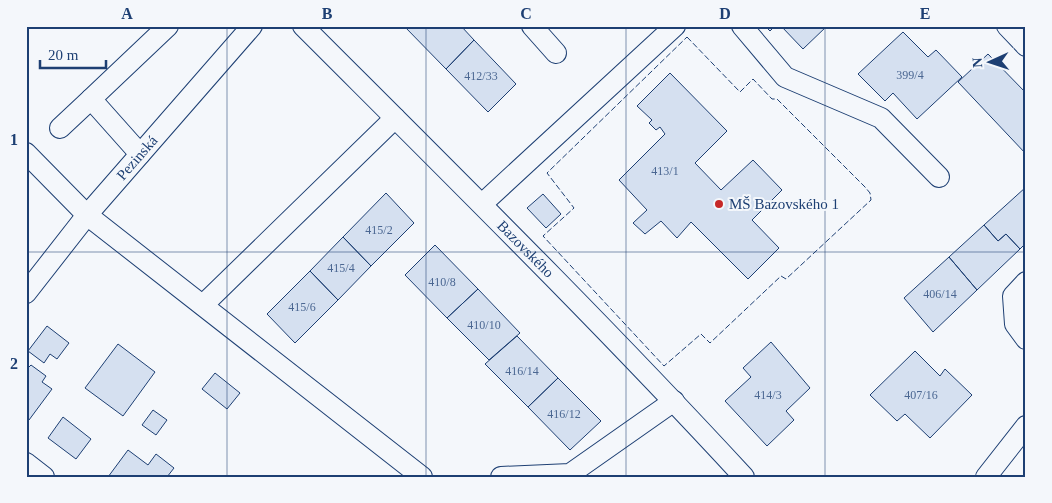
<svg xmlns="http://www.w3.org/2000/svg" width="1052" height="503" viewBox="0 0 1052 503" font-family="'Times New Roman',serif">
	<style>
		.building { fill: #d5e0f0; stroke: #1d3f73 }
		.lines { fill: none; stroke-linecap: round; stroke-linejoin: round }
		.minor-casing { stroke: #1d3f73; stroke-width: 22 }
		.minor { stroke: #f4f7fb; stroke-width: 20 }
		.fence { stroke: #1d3f73; stroke-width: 1; stroke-dasharray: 6 2.5; stroke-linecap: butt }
		.grid { fill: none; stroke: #1d3f73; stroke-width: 1; stroke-opacity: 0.55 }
		.poi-dot { fill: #c62828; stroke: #f4f7fb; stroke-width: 2 }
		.labels { text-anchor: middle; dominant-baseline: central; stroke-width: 4; stroke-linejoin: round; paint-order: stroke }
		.number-label { font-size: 12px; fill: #4b6792 }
		.street-label { font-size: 15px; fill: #1d3f73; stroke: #f4f7fb }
		.poi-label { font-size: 15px; fill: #1d3f73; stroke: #f4f7fb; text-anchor: start }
		.neatline { fill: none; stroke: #1d3f73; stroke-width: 2 }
		.grid-label { font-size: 16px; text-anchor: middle; font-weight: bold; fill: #1d3f73 }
	</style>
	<rect width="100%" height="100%" fill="#f4f7fb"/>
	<path class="building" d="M404,26H461L474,40L446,69Z
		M765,26H775L770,31Z
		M781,26H827L803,49Z
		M903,32L928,57L936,50L962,77L917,119L893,93L885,101L858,74Z
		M474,40L516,84L488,112L446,69Z
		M988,54L1026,93V154L958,82Z
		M670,73L727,131L695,163L721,190L753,160L782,190L752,220L779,248L748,279L691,222L677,238L661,221L645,234L633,223L647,210L619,180L665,134L660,127L656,130L649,123L652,120L637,106Z
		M1026,187V243L1020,249L1006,234L998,241L984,225Z
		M386,193L414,223L371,266L343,237Z
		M543,194L561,214L546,228L527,208Z
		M984,225L998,241L1006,234L1020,249L977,290L949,257Z
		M343,237L371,266L338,300L310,271Z
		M435,245L478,289L447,318L405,275Z
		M949,257L977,290L933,332L904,298Z
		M310,271L338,300L295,343L267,314Z
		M478,289L520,333L489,360L447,318Z
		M47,326L69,343L57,359L50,354L44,363L28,351Z
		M517,336L558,378L528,407L485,364Z
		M771,342L810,388L786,411L794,420L767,446L725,401L751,377L743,368Z
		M118,344L155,372L123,416L85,388Z
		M915,351L940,376L945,369L972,395L930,438L905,414L897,421L870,395Z
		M31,365L46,376L42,382L52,389L29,420L26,418V370Z
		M215,373L240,393L227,409L202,389Z
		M558,378L601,421L570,450L528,407Z
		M153,410L167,420L156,435L142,425Z
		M63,417L91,439L76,459L48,438Z
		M128,450L148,465L156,454L174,468L167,477H108Z"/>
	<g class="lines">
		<defs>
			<g id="minor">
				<path id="s1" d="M303,26C452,175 601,322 744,477"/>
				<path d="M532,26L556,53"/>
				<path d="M742,26L785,77L881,118L939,177"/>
				<path d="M1007,26L1026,46"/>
				<path d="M60,128L91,99"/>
				<path d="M26,153L87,215L422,477"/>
				<path d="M140,154L91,99L168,26"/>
				<path d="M482,204L675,26"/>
				<path d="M1026,282L1013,296L1015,324L1026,339"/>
				<path id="s2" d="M26,293L87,215L252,26"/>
				<path d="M203,305L395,118"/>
				<path d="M26,463L44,477"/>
				<path d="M501,477L570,474L674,401"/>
				<path d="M986,477L1026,426"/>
			</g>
		</defs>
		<use href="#minor" class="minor-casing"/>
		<use href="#minor" class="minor"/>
		<path class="fence" d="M687,37L740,92L753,79L772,99H777L865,187L870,193L871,200L786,279L781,276L710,343L701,334L664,366L543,236L574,208L547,173Z"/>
	</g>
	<path class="grid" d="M227,26V477M426,26V477M626,26V477M825,26V477M26,252H1026"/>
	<circle class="poi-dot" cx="719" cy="204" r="5"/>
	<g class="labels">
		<g class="number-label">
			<text x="910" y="75">399/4</text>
			<text x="481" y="76">412/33</text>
			<text x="665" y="171">413/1</text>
			<text x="379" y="230">415/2</text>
			<text x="341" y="268">415/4</text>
			<text x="442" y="282">410/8</text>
			<text x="940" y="294">406/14</text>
			<text x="302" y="307">415/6</text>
			<text x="484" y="325">410/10</text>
			<text x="522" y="371">416/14</text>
			<text x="768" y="395">414/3</text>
			<text x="921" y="395">407/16</text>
			<text x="564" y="414">416/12</text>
		</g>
		<g class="street-label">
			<text stroke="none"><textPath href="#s2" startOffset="175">Pezinská</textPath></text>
			<text stroke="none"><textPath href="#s1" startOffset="315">Bazovského</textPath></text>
		</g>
		<g class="poi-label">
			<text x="729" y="204">MŠ Bazovského 1</text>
		</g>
	</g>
	<rect width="1052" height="503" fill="none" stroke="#f4f7fb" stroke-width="55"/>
	<g transform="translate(990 62) rotate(267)" stroke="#f4f7fb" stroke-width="4" paint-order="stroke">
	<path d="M0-4L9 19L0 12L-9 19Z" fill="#1d3f73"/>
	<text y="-8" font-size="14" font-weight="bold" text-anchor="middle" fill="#1d3f73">N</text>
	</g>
	<path d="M40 60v8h66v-8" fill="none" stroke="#1d3f73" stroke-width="2.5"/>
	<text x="48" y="60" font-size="15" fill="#1d3f73" stroke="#f4f7fb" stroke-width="4" paint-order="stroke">20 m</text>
	<rect x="28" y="28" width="996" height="448" class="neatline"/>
	<g class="grid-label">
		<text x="127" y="19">A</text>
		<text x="327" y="19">B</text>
		<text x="526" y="19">C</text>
		<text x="725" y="19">D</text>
		<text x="925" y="19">E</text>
		<text x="14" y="145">1</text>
		<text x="14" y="369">2</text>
	</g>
</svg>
